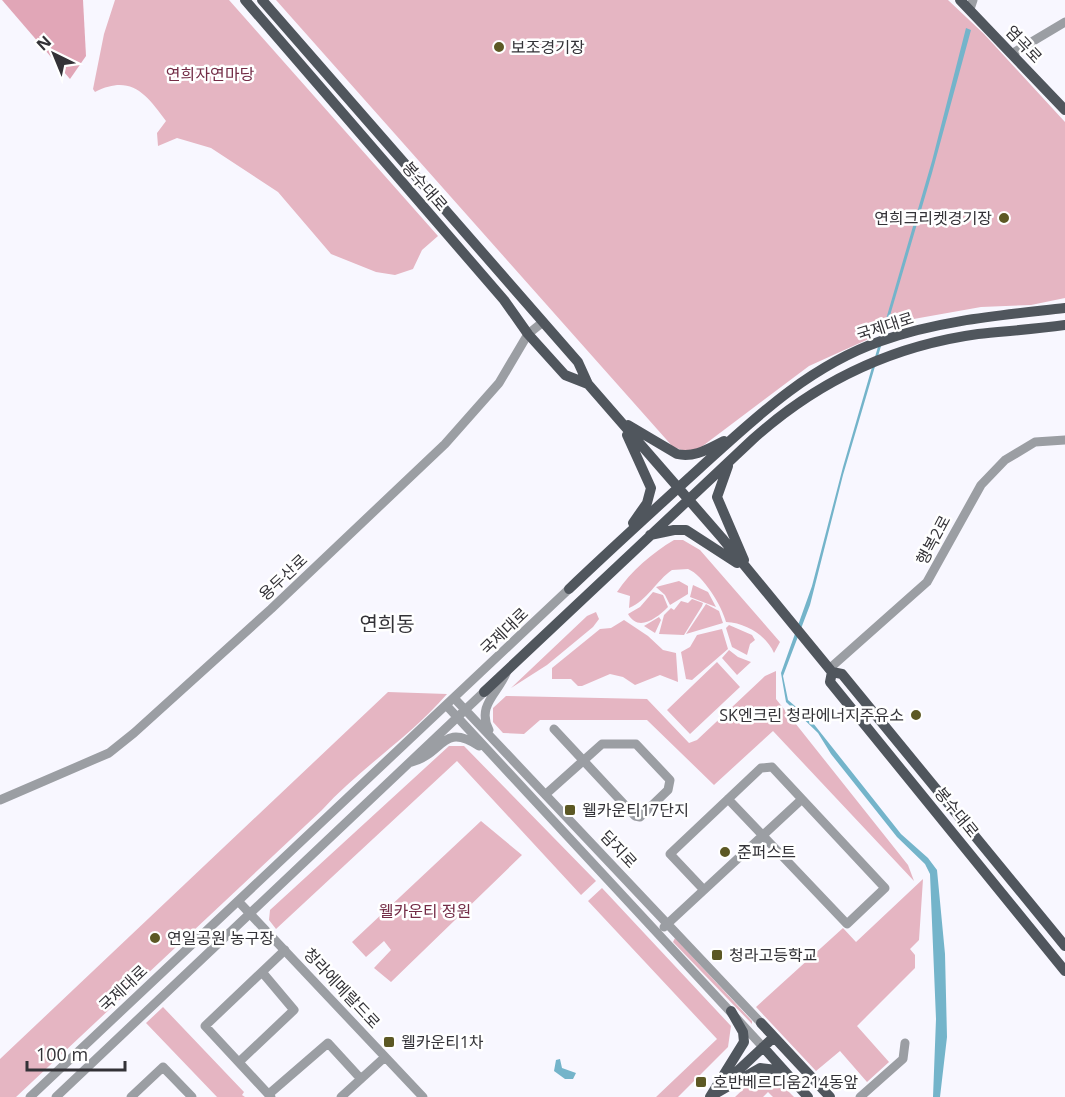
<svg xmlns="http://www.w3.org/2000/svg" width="1065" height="1097" viewBox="0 0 1065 1097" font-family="'Open Sans','Noto Sans KR',sans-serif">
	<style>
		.green { fill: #e5b5c2 }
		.forest { fill: #e1a6b7 }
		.water { fill: #74b4ca }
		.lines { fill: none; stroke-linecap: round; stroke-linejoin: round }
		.minor { stroke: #9b9ea3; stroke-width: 9 }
		.major { stroke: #50565d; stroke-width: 10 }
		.poi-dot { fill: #5c5824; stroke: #fff; stroke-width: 2 }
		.labels { text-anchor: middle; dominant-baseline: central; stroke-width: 5; stroke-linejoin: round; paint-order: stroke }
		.street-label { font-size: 16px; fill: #333237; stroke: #fff }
		.poi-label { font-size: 16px; fill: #333237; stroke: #fff; text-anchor: start }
		.park-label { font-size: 16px; fill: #732c46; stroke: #fff }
		.quarter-label { font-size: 20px; fill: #333237; stroke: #fff }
	</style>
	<rect width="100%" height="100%" fill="#f8f7ff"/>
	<path class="green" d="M115,0H229L438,236L422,250L413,269L395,275L376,272L331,254L278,192L211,148L177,138L158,146L157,133L166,121C146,94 131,74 95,92L93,89L104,34Z
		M276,0H948L984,34L1065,122V298L1031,305L981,307L908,320L875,333L873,337L809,366L700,448L688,452L673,447Z
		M674,540H683L700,550L780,642L774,653C767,637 748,623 726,622C722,606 703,575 688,569L672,570C657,580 647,601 629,608L630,596L617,592C631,571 652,553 674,540Z
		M679,581L688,586V594L670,605L665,595L656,587Z
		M693,585L708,592L716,607L690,597Z
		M653,592L663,595L668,607C656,619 638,632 628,614L640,607Z
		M692,599L703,603L702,606L684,635L659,634L664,615L671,608L674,610L681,601L688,603Z
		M706,604L719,611L723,623L686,634Z
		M596,612L599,619L593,627L547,665L511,688L587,616Z
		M659,617L661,620L655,633L644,626Z
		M624,620L648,636L663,650L676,653L678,682L660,675L635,685L623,677L610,674L582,686H578L571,679H552V668L600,629L611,628Z
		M729,625L752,635L755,640L750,644L747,655L732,647L726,628Z
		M722,629L728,649L692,680L686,679L681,652L690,647L697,635Z
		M729,650L738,657L751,662L737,675L722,658Z
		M717,662L740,687L690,734L667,710Z
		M776,671V699L908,865L914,881L773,731L714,785L647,720H540L524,734L503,733L493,722V708L506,696L647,699L689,743L697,740L765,676Z
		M388,692L447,694C410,737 360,768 322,810L16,1097H0V1059Z
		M449,746H464L596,881L581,895L457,761L276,929L269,920L270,910Z
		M481,821L522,855L391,982L374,968L391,950L384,941L366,957L352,942Z
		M923,879L919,940L910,949L915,955V968L857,1026L889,1062L867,1082L840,1051L816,1071L756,1007L843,928L856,942Z
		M602,888L731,1026L728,1047L678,1097H656L717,1039L588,901Z
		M675,938L752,1021V1024L673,942Z
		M163,1007L244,1092L242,1095L245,1097H217L146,1023Z
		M755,1078L776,1079L794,1097H773L768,1092L763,1097H735Z"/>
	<path class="forest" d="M2,0H83L86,56L70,79Z"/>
	<path class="water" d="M966,28L971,30L932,173L843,475L810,605L783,676L788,700L809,718L901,834L928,858L937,870L945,954L947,1037L940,1097H933L936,1019L930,874L925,864L897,837L831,754L818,733L786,702L781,673L812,586L843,467L932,161Z
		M560,1059L562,1068L576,1073L573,1079H565L554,1071L556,1060Z"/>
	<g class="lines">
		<path class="minor" d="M970,9L973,0
			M1013,53L1065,22
			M829,669L927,582L981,485L1005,460L1035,442L1065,440
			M454,698L761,1023
			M446,705L763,1047
			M489,730C476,705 499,693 507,671
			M412,762C444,753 442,722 479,746
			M546,794L602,744H636L670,780L668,790L640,817L635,816L554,729
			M0,800L109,753L134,733L271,609L445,444L499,383L528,334L543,322
			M704,890L670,854L761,768L772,767L885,888L847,924L728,799
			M238,901L423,1097
			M664,927L801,800
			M239,1062L294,1010L262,972
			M269,1094L328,1043L361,1079
			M30,1097L569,589
			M56,1097L484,692
			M131,1097L163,1067L192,1097
			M271,1097L205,1026L285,950
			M341,1097L385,1057
			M860,1097L903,1059L905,1043"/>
		<path class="major" d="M245,0L504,300L528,334L565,375L588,384
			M262,0L578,362L588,384L722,538L832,672L842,674L1065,946
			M960,0L1065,110
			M628,425L677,454C694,458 708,449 724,441
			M627,435L651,488L647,503L633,523
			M728,466L717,497L744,560
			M650,535L674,530H686L737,563
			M569,589C612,548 656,508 700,468C755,418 809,366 881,341C940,320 1004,315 1065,308
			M832,672L830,682L1065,971
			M484,692L752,440C816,382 891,346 978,334C1007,331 1036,329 1065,325
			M761,1023L830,1097
			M763,1047L808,1097
			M728,1080L774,1037
			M713,1095L760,1068L777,1070L796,1084
			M710,1097L744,1042L743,1032L731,1011"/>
	</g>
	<g class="poi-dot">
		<circle cx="499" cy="47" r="6"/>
		<circle cx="1004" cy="218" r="6"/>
		<circle cx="916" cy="715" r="6"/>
		<rect x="564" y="804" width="12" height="12" rx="3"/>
		<circle cx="725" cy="852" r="6"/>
		<circle cx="155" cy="938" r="6"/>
		<rect x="711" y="949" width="12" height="12" rx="3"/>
		<rect x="383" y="1036" width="12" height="12" rx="3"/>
		<rect x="695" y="1076" width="12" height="12" rx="3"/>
	</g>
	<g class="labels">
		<g class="street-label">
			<text transform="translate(1024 44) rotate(47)">염곡로</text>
			<text transform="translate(425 186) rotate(49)">봉수대로</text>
			<text transform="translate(885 326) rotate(-18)">국제대로</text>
			<text transform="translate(933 540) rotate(-62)">행복2로</text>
			<text transform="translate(283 577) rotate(-43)">용두산로</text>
			<text transform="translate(504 631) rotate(-44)">국제대로</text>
			<text transform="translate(957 812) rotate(51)">봉수대로</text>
			<text transform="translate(619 849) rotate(47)">담지로</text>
			<text transform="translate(123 988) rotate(-43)">국제대로</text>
			<text transform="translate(342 988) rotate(47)">청라에메랄드로</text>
		</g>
		<g class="poi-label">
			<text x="511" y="47">보조경기장</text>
			<text x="992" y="218" text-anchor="end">연희크리켓경기장</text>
			<text x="904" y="715" text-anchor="end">SK엔크린 청라에너지주유소</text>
			<text x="582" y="810">웰카운티17단지</text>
			<text x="737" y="852">준퍼스트</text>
			<text x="167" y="938">연일공원 농구장</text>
			<text x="729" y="955">청라고등학교</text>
			<text x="401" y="1042">웰카운티1차</text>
			<text x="713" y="1082">호반베르디움214동앞</text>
		</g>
		<g class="park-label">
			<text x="210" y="74">연희자연마당</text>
			<text x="425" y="911">웰카운티 정원</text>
		</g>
		<g class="quarter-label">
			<text x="387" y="623">연희동</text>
		</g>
	</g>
	<g transform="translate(54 54) rotate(317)" stroke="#ffffff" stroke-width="4.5" paint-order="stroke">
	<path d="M0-4.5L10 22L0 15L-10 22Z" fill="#333237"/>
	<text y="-9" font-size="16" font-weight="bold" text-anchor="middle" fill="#333237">N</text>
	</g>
	<path d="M27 1061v9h98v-9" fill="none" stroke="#333237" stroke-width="3"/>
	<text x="36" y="1061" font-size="18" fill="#333237" stroke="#ffffff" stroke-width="4.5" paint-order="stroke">100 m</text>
</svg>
